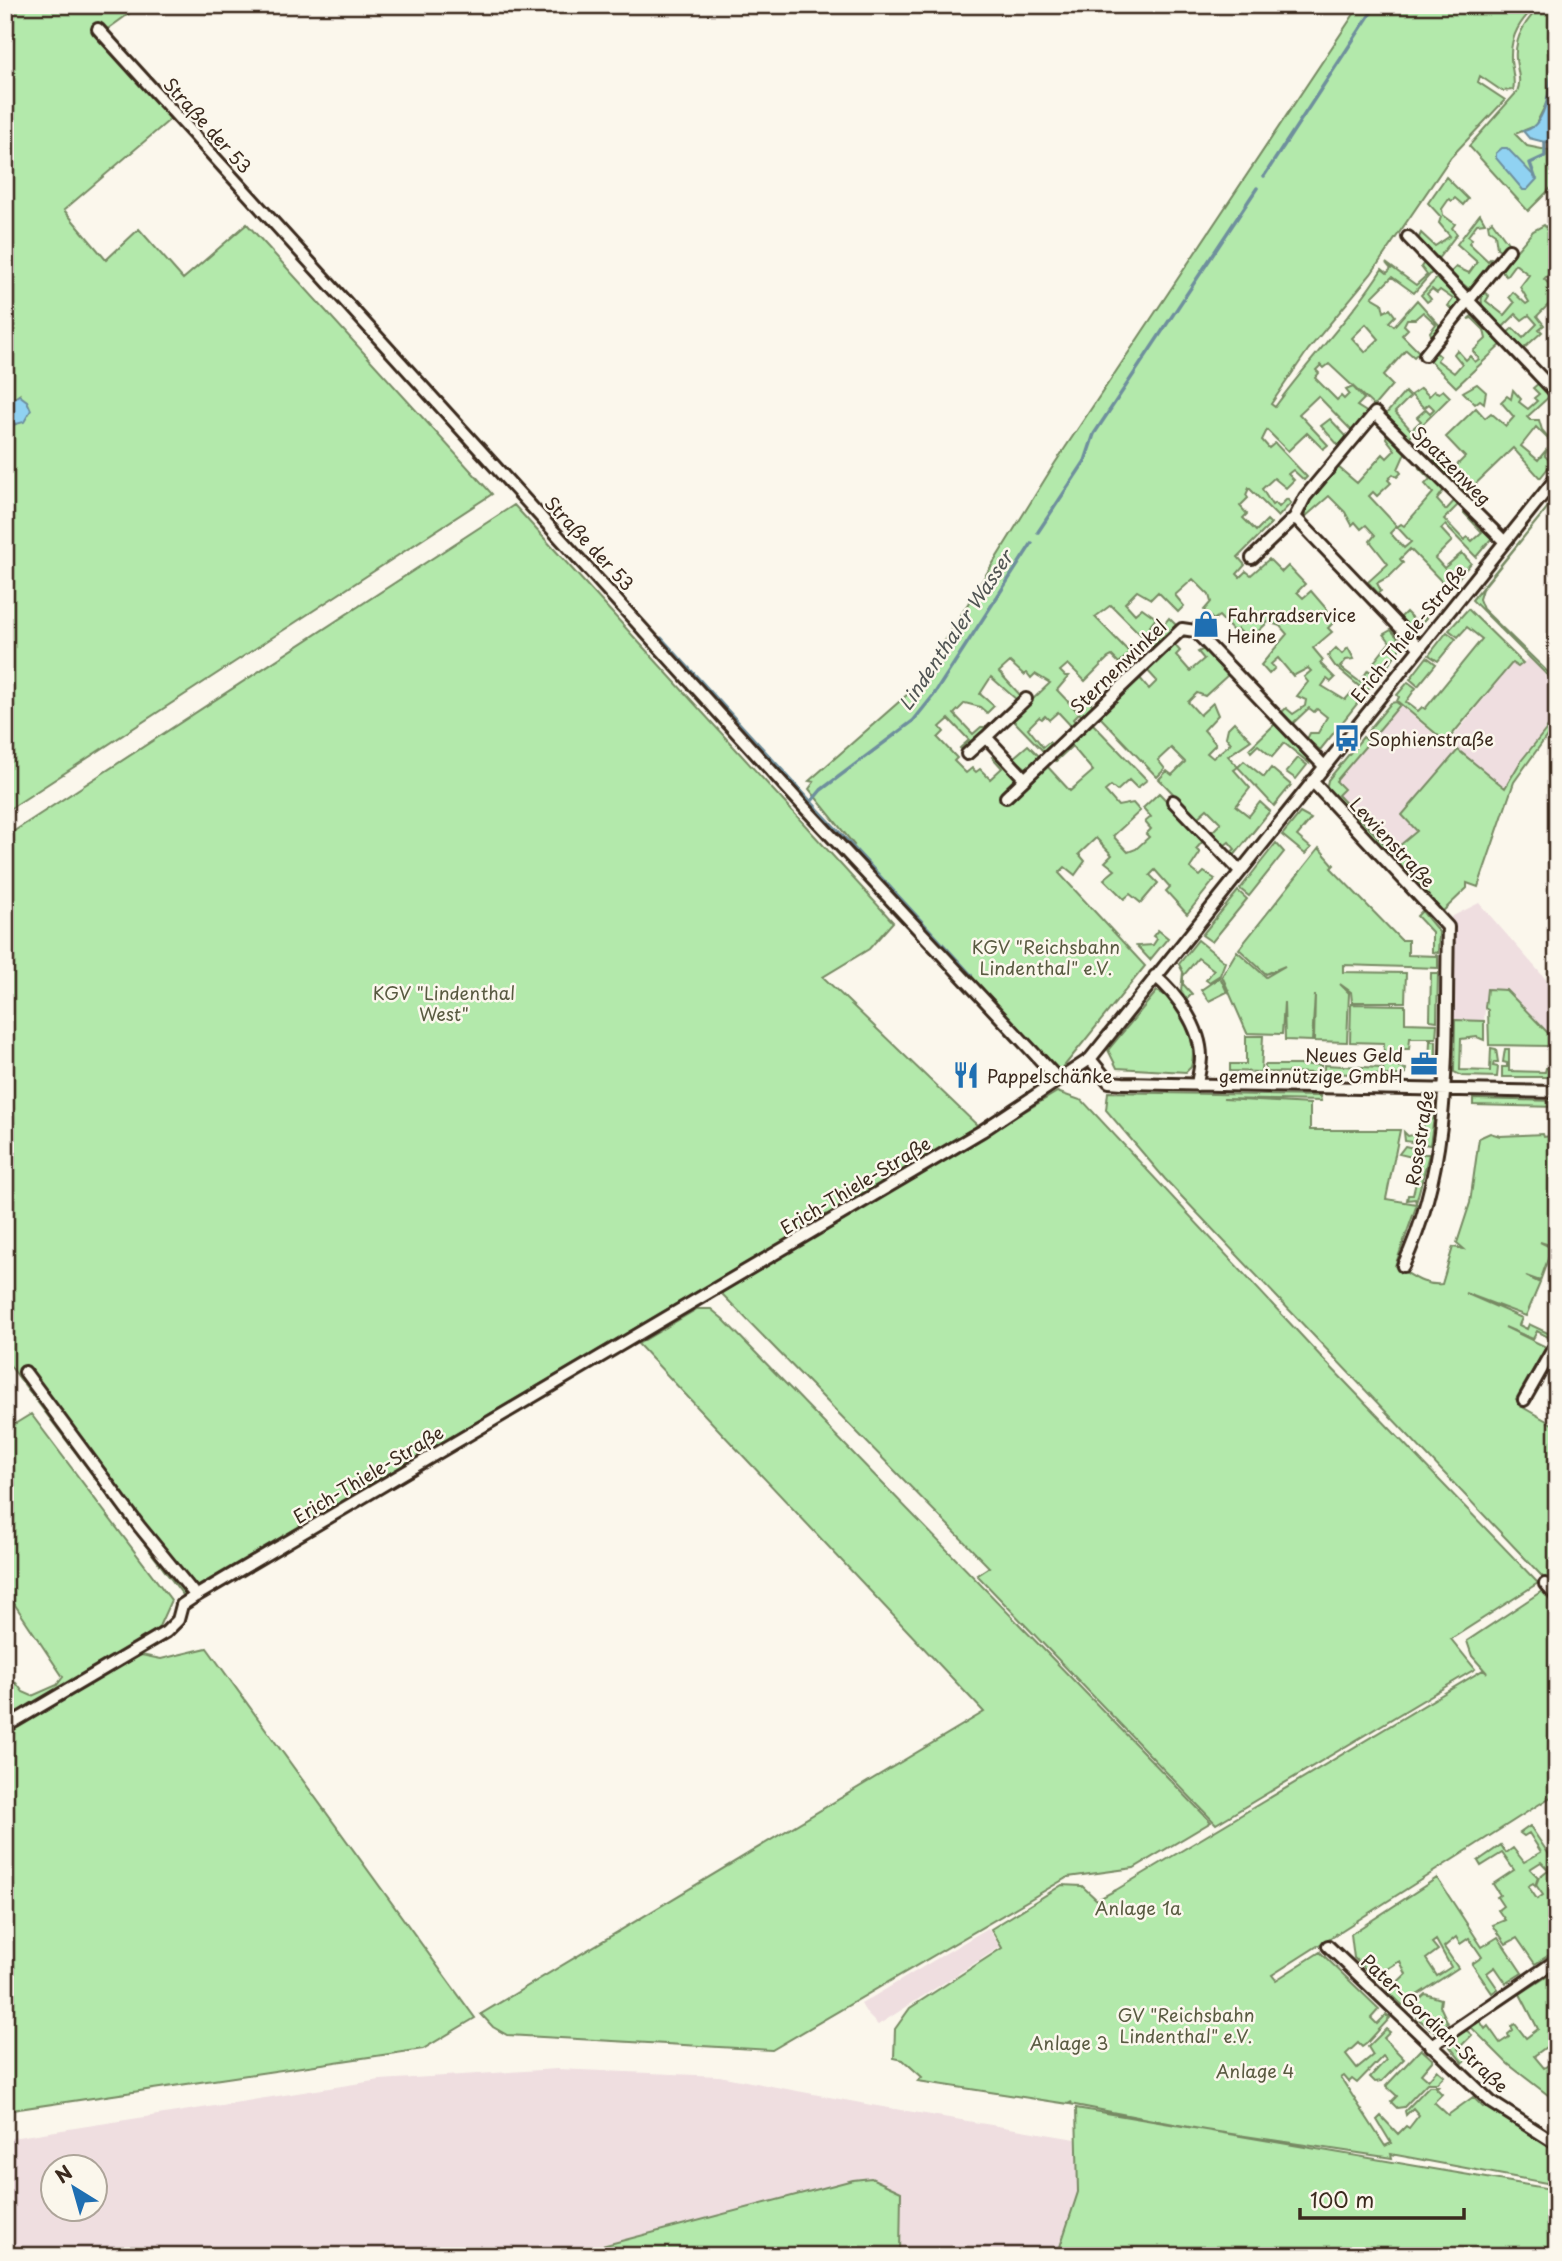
<svg xmlns="http://www.w3.org/2000/svg" width="1562" height="2261" viewBox="0 0 1562 2261" font-family="'Playpen Sans',sans-serif">
	<style>
		.built { fill: #efdee0; fill-rule: evenodd }
		.green { fill: #b3e9ab; stroke: #778a64; stroke-width: 2; fill-rule: evenodd }
		.water { fill: #90d2f2; stroke: #6e8f9d; stroke-width: 2 }
		.lines { fill: none; stroke-linecap: round; stroke-linejoin: round }
		.stream { stroke: #6e8f9d; stroke-width: 3.5 }
		.street-casing { stroke: #3b2a1e; stroke-width: 16 }
		.street { stroke: #fbf7ec; stroke-width: 10 }
		.labels { text-anchor: middle; dominant-baseline: central; stroke-width: 5; stroke-linejoin: round; paint-order: stroke }
		.street-label { font-size: 18px; fill: #3b2a1e; stroke: #fbf7ec }
		.poi-label { font-size: 18px; fill: #3b2a1e; stroke: #fbf7ec; text-anchor: start }
		.park-label { font-size: 18px; fill: #595a41; stroke: #fbf7ec }
		.water-label { font-size: 19px; font-style: italic; fill: #505453; stroke: #fbf7ec }
	</style>
	<rect width="100%" height="100%" fill="#fbf7ec"/>
	<filter id="ink" filterUnits="userSpaceOnUse"><feTurbulence type="fractalNoise" baseFrequency=".0143" numOctaves="2"/><feDisplacementMap in="SourceGraphic" scale="14" xChannelSelector="R" yChannelSelector="G"/><feConvolveMatrix kernelMatrix="1 2 1 2 8 2 1 2 1" color-interpolation-filters="sRGB"/></filter>
	<g filter="url(#ink)">
		<path class="built" d="M1528,658L1557,685V716L1521,761L1505,788L1449,742L1513,663L1518,668Z
			M1400,705L1456,753L1403,815L1417,831L1392,852L1338,795L1336,782Z
			M1479,903L1557,992V1041L1506,990L1487,989L1484,1021L1452,1020L1451,917Z
			M988,1928L1000,1947L878,2025L867,2014L861,2004Z
			M557,2069L719,2076L871,2105L1225,2164L1557,2213V2256H5V2139L380,2080ZM52,2166H94V2208H52Z"/>
		<path class="green" d="M5,5H141L98,36L173,117L64,210L106,260L139,229L183,279L247,224L492,494L5,812V423L9,426L19,395L5,405Z
			M1360,5H1537C1521,20 1510,35 1511,58C1511,69 1516,79 1513,90L1502,91L1480,76L1478,82L1505,100L1451,157L1371,274L1308,350L1271,404L1275,407C1309,359 1351,318 1382,269L1387,273L1391,269L1386,263L1416,285L1427,275L1421,267L1425,261L1434,270L1414,293L1392,277L1372,297L1382,303L1384,312L1390,309L1395,316L1389,322L1394,326L1417,300L1441,327L1432,337L1430,332L1436,324L1423,312L1415,319H1407L1404,325L1408,329L1402,335L1419,352L1414,357L1406,350L1383,376L1392,385L1374,406L1329,364L1324,368L1321,365L1316,370L1319,373L1315,378L1337,400L1341,396L1344,399L1349,394L1346,390L1353,387L1364,399L1357,406L1368,413L1352,431L1318,396L1299,414L1328,445L1323,449L1307,433L1288,451L1267,430L1262,440L1269,448L1275,443L1307,477L1304,480L1293,470L1288,474L1294,480L1286,488L1274,478L1262,489L1272,505L1275,503L1279,507L1287,499L1291,503L1278,517L1249,488L1246,495L1248,498L1240,506L1247,514L1243,518L1256,531L1267,520L1271,524L1238,557L1245,565L1237,574L1240,577L1246,571L1251,575L1269,559L1282,572L1288,566L1305,584L1297,592L1303,598L1311,591L1336,620L1328,628L1332,632L1313,648L1323,660L1320,663L1335,678L1331,682L1327,679L1322,686L1345,700L1352,692L1361,699L1320,750L1307,739L1310,733H1318L1327,717L1317,709L1314,712L1309,708L1292,724L1281,713L1286,708L1293,714L1305,706L1306,700L1297,696L1308,682L1304,677L1311,671L1308,668L1293,676L1278,658L1271,664L1275,668L1269,674L1261,665L1287,634L1280,626L1268,622L1249,640L1238,629L1234,632L1219,616L1213,620L1204,610L1211,602L1209,595L1193,579L1175,595L1184,606L1178,612L1158,592L1151,599L1137,591L1125,603L1135,614L1142,608L1156,618L1150,626L1157,633L1169,618L1176,625L1153,647L1111,605L1095,617L1130,653L1119,663L1112,656L1108,658L1085,681L1068,664L1060,671L1065,676H1069L1057,690L1076,710L1089,698L1093,707L1083,717L1079,713L1073,719L1076,723L1072,727L1058,712L1049,720L1045,716L1042,719L1039,717L1028,728L1043,747L1049,742L1053,746L1045,753L1012,719L1050,683L1035,674L1031,678L1027,673L1024,675L1010,662L999,672L1022,697L1018,701L991,677L980,694L994,706L987,713L980,707L965,703L954,714L973,734L981,727H989L963,751L960,748L969,740L949,719L940,727L944,732L938,738L957,758L954,761L966,773L972,768L976,772L980,769L990,779L1002,768L992,757L996,754L1016,775L1017,780L1002,796L1008,803L1047,766L1070,791L1093,771L1072,746L1056,761L1054,759L1092,723L1147,780L1137,788L1129,780L1117,791L1111,786L1105,791L1118,806L1133,803L1140,811L1113,836L1128,852L1136,849L1149,837L1146,834L1151,829L1145,822L1151,817L1143,808L1159,793L1204,840L1196,849L1200,853L1190,868L1200,876L1204,872L1215,879L1187,914L1166,891L1170,887L1155,870L1150,875L1158,883L1141,903L1130,894L1124,899L1104,879L1115,870L1105,862L1112,855L1096,838L1079,854L1085,861L1075,875L1065,867L1059,873L1145,966L1061,1070L1055,1068L848,848L854,845L809,789L814,782L809,781L917,686L1055,463ZM1366,324L1379,339L1365,352L1352,338Z
			M1542,5H1557V44L1549,54L1554,57L1547,102L1535,126L1515,134L1527,146L1557,152V182L1528,211L1469,146L1517,92C1522,80 1517,71 1516,59C1514,36 1527,19 1542,5Z
			M1446,177L1468,199L1463,205L1455,198L1452,201L1449,199L1442,209L1443,215L1455,224L1452,228L1457,234L1437,260L1418,240L1421,233L1435,246L1450,236L1439,223L1441,217L1428,203Z
			M1480,214L1485,223L1477,224L1468,236L1472,239L1469,243L1488,261L1491,258L1495,260L1469,289L1450,273L1456,267L1469,273L1477,262L1457,244Z
			M1492,221L1508,243L1502,251L1497,248L1495,234L1489,230L1488,224Z
			M1544,225L1557,240V275L1549,274L1544,279L1557,292V303L1553,300L1537,316L1544,325L1539,329L1542,332L1522,350L1507,333L1513,328L1523,338L1537,324L1529,315L1522,320L1516,314L1502,328C1492,317 1475,307 1484,292L1489,296L1486,301L1504,315L1514,303L1509,297L1513,292L1526,304L1529,302L1520,287L1529,275L1515,264L1506,276L1501,269L1533,231Z
			M1439,276L1459,299L1454,312L1448,306L1453,299L1440,290L1437,293L1432,289L1427,294L1431,299L1427,302L1421,295Z
			M1473,315L1502,344L1456,387L1428,359L1434,351L1440,356L1437,360L1454,373L1462,364L1454,354L1457,350L1466,360L1470,356L1475,362L1479,359L1473,351L1486,339L1484,330L1472,318L1468,319Z
			M1539,383L1551,395L1527,417L1530,420H1539L1542,430L1549,438L1557,436V448L1536,427L1521,446L1538,460L1547,449L1545,456L1552,463L1540,478L1513,448L1465,494L1433,461L1438,456L1452,470L1465,457L1446,437L1476,408L1485,418L1491,413L1506,426L1514,417L1501,402L1507,396L1511,399L1513,390L1521,399L1519,402L1528,409L1537,401L1534,398L1539,394L1533,388Z
			M1477,384L1486,392L1484,403L1480,400L1475,404L1463,392Z
			M1421,388L1429,396L1434,391L1439,393L1443,390L1450,397L1408,439L1386,414L1405,392L1410,397L1395,412L1411,430L1421,421L1417,417L1426,409L1430,413L1434,409L1429,404L1424,408L1411,395Z
			M1330,419L1347,437L1339,446L1321,426Z
			M1388,431L1406,451L1398,469L1401,473L1397,477L1393,474L1388,480L1391,483L1377,496L1373,492L1369,496L1397,526L1390,533L1404,548L1411,542L1397,527L1401,524L1404,526L1433,493L1425,484L1430,479L1419,468L1422,466L1445,488L1437,500L1446,510L1455,500L1460,503L1444,519L1464,540L1468,537L1472,541L1482,532L1464,513L1465,508L1491,534V539L1476,557L1445,525L1441,529L1452,541L1435,558L1444,568L1462,553L1471,563L1449,589L1410,549L1400,559L1403,563L1390,576L1377,583L1381,591L1378,593L1368,582L1388,564L1370,541L1375,535L1366,525L1361,529L1355,522L1352,525L1345,512L1329,496L1305,517V506L1338,467L1357,483L1383,454L1387,458L1395,450L1386,438Z
			M1552,502L1482,589L1479,599L1483,609L1557,681V685L1472,600Z
			M514,505L893,922L869,949L823,977L978,1126L183,1595L5,1359V837Z
			M1468,609L1523,663L1518,667L1512,663L1446,742L1397,701L1399,697L1397,695L1408,682L1416,688L1406,702L1418,711L1422,707L1425,709L1482,639L1467,627L1458,637L1449,630Z
			M1406,612L1415,621L1422,614L1426,618L1415,633L1399,619Z
			M1391,630L1398,638L1400,648L1385,670L1374,662L1390,642L1384,634Z
			M1447,632L1456,639L1438,661L1429,655Z
			M1174,644L1180,651L1176,655L1190,671L1204,659L1198,652L1204,649L1228,675L1205,696L1197,693L1188,702L1200,715L1213,703L1218,715L1204,730L1216,744L1207,753L1213,758L1231,743L1226,737L1228,728L1234,722L1251,740L1228,756L1238,767L1244,761L1264,777L1271,768L1291,785L1274,806L1238,767L1234,770L1250,788L1236,806L1249,816L1260,802L1270,811L1233,857L1230,853L1235,849L1229,842L1224,846L1211,833L1221,823L1207,809L1197,818L1159,779L1167,771L1172,775L1185,762L1171,748L1158,760L1165,769L1157,777L1099,716L1139,677L1149,689L1157,681L1147,670Z
			M1336,648L1342,654L1348,648L1354,659L1346,660L1340,667L1360,682L1368,670L1378,678L1366,692L1335,666L1328,656Z
			M1427,657L1436,664L1418,686L1410,679Z
			M1396,702L1400,705L1373,737L1367,732L1391,703Z
			M1557,716V722L1514,782L1478,887L1467,883V888L1441,913L1326,790L1328,780L1363,737L1369,742L1336,781L1344,789L1338,795L1392,852L1417,831L1402,815L1458,750L1505,788L1521,761Z
			M1275,724L1308,759L1309,763L1284,743L1272,757L1258,745L1251,752L1249,749Z
			M1028,745L1039,756L1038,760L1026,768L1013,758Z
			M1298,758L1307,765L1296,779L1286,772Z
			M1300,813L1311,819L1297,836L1311,848L1305,854L1282,835Z
			M1276,843L1284,852L1249,896L1240,889Z
			M1319,848L1334,865L1331,868L1401,940H1408V955L1438,956V968L1343,965V972L1406,973L1405,1002H1352L1351,992L1340,984L1349,993L1347,1042L1314,1041L1315,995L1312,1041L1285,1040L1284,1002L1282,1034L1247,1033L1222,976L1237,951L1266,977L1285,966L1266,974L1239,949Z
			M1238,891L1247,899L1212,942L1202,935Z
			M1422,911L1439,932L1438,953L1432,952V932L1417,916Z
			M1158,930L1168,938L1150,960L1137,946L1153,945L1157,939L1153,936Z
			M1198,940L1225,962L1220,975L1209,982L1206,980L1214,970L1198,958L1183,976V984L1192,994L1187,999L1181,991L1183,972L1179,964Z
			M1431,973H1438L1437,1021L1430,1020Z
			M1220,977L1227,992L1209,1001L1201,990Z
			M1487,989L1506,990L1549,1034V1046L1489,1045L1488,1010L1485,1008Z
			M1157,991C1181,1000 1199,1043 1191,1067L1186,1072L1117,1068L1108,1050Z
			M1351,1004L1405,1005V1023L1437,1024L1436,1038H1410L1409,1049H1399V1068L1406,1069L1405,1075H1383L1384,1043L1350,1042Z
			M1455,1020L1484,1021V1040L1477,1037L1461,1039L1460,1070L1490,1071L1491,1048L1496,1049L1498,1062H1494L1493,1066L1498,1067L1497,1077L1462,1076L1454,1072Z
			M1246,1036H1263L1261,1072L1230,1071V1064H1246Z
			M1430,1041H1436V1065L1430,1074L1418,1076L1419,1069L1429,1064Z
			M1505,1049H1509V1071L1545,1072L1546,1068H1552L1549,1071L1552,1077H1502V1067H1507V1063L1503,1062Z
			M1265,1065H1321V1073L1265,1072Z
			M1324,1065L1381,1068L1380,1075L1324,1073Z
			M1057,1092L1083,1101L1326,1362L1538,1583L1451,1639L1475,1669L1216,1824L977,1575L989,1567L721,1293Z
			M1108,1092L1320,1096L1321,1101L1223,1099L1310,1104V1130H1400L1386,1199L1417,1204L1395,1266C1412,1275 1422,1286 1442,1284L1453,1247L1464,1249L1457,1243L1470,1203L1479,1138L1490,1133L1500,1136L1543,1134L1544,1137L1557,1135V1233L1553,1246L1540,1242L1552,1248L1540,1281L1526,1276L1540,1283L1526,1316L1465,1293L1522,1318L1519,1325L1527,1329L1529,1324L1552,1335L1550,1338L1537,1331L1533,1339L1505,1327L1546,1347L1516,1399L1524,1408L1554,1425L1557,1422V1592L1165,1179L1106,1110Z
			M1473,1099L1557,1101V1107L1473,1105Z
			M1424,1117H1434L1430,1145L1405,1141L1404,1132L1408,1136L1424,1133Z
			M1405,1146L1422,1150L1421,1154H1429L1416,1203L1415,1199L1407,1200L1408,1195H1413L1420,1165L1415,1164L1416,1158L1399,1154Z
			M697,1309H711L723,1319L1211,1822L1134,1868L1068,1877L772,2050L507,2035L493,2027L481,2014L984,1712L638,1344Z
			M31,1414L171,1600L157,1631L5,1722V1686L16,1683L23,1692L32,1696L57,1685L63,1677L5,1590V1430Z
			M1545,1589L1557,1602V1793L1272,1975L1276,1980L1320,1952L1379,2009L1371,2018L1377,2024L1386,2015L1390,2018L1366,2044L1362,2047L1358,2043L1346,2054L1357,2068L1373,2055L1368,2047L1386,2029L1390,2032L1384,2038L1404,2059L1382,2081L1375,2082L1370,2077L1386,2060L1383,2056L1357,2083L1352,2079L1349,2082L1344,2076L1341,2078L1385,2146L1391,2143L1377,2120L1381,2116L1398,2134L1406,2126L1409,2128L1419,2115L1413,2108L1406,2115L1405,2111L1429,2086H1438L1436,2088L1442,2094L1434,2102L1448,2115L1473,2097L1483,2107L1489,2104L1557,2148V2185L1391,2154L1392,2158L1205,2130L1070,2104L1072,2102L1068,2104L918,2081L922,2077L903,2060L894,2058L895,2029L910,2008L1002,1948L991,1929L1062,1885L1082,1886L1097,1900L1116,1890L1483,1670L1487,1673L1472,1656L1467,1641Z
			M207,1648L475,2018L423,2049L5,2111V1734L73,1691L141,1655L161,1659Z
			M1530,1826L1550,1856L1557,1852V1879L1541,1862L1530,1869L1538,1877L1535,1886L1533,1883L1528,1886L1537,1899L1543,1895L1536,1885L1539,1877L1548,1870L1557,1882V1898L1550,1903L1557,1912L1554,1915L1557,1950L1535,1964L1517,1938L1506,1944L1493,1925L1505,1920L1498,1910L1503,1906L1497,1897L1500,1895L1493,1884L1514,1870L1502,1853L1481,1866L1478,1861L1501,1845L1506,1853L1513,1848L1524,1862L1541,1852L1529,1833L1524,1836L1520,1833Z
			M1437,1878L1482,1947L1498,1937L1522,1973L1506,1983L1495,1967L1487,1973L1498,1989L1492,1993L1472,1964L1482,1957L1469,1938L1460,1944L1456,1937L1444,1947L1458,1968L1402,2005L1388,1991L1406,1974L1400,1961L1374,1977L1354,1958L1351,1934ZM1436,1940L1451,1967L1437,1976L1426,1959L1438,1950L1432,1943Z
			M1557,1970V2039L1534,2056L1544,2068L1557,2059V2102L1508,2064L1471,2027L1480,2021L1485,2029L1488,2026L1500,2043L1509,2037L1508,2034L1513,2030L1511,2026L1515,2024L1526,2038L1538,2029L1520,1994Z
			M1425,1994L1441,1999L1440,2006L1448,2023L1434,2031L1417,2018L1424,2010L1416,2002Z
			M1466,2030L1472,2035L1458,2049L1467,2058L1463,2063L1450,2047L1453,2039Z
			M1421,2049L1433,2060L1421,2074L1428,2080L1437,2070L1444,2076L1437,2083H1427L1404,2107L1397,2108L1391,2102L1397,2096L1386,2086Z
			M1076,2108L1557,2190V2256H1057L1078,2192Z
			M871,2178L901,2192L900,2256H564L853,2180Z"/>
		<path class="water" d="M1554,54L1557,140L1552,144L1529,138L1523,131C1550,127 1550,75 1554,54Z
			M1502,148H1507L1537,179L1527,190H1523L1496,158V153Z
			M19,395L27,401L31,410L24,422L9,426L5,423V405Z"/>
		<g class="lines">
			<path class="stream" d="M1264,176L1376,5
				M1535,177L1530,163L1545,156V142
				M1038,532L1085,461L1094,434L1257,188
				M661,638L811,802L821,790L913,721L933,696L1032,543
				M811,802L971,975"/>
			<defs>
				<path id="street" d="M98,29L805,808L1059,1080
					M1408,237L1557,394
					M1425,355L1509,250
					M1295,517L1418,646
					M1252,558L1295,517L1305,497L1375,413L1504,541
					M967,754L986,737
					M1025,779L986,737L1026,699
					M1312,781L1448,927C1445,1042 1454,1159 1403,1266
					M1006,797L1182,629L1195,631L1324,766
					M1173,801L1240,871
					M1155,976C1177,994 1201,1028 1201,1057C1201,1066 1198,1076 1197,1085
					M1090,1059L1109,1082L1123,1083L1557,1092
					M25,1372L139,1526L196,1596
					M1524,1400L1557,1342
					M1545,1584L1557,1597
					M5,1727L166,1632L178,1620L182,1605L194,1597L982,1131L1090,1059L1557,477
					M1328,1946L1491,2102L1557,2144
					M1431,2046L1557,1960"/>
			</defs>
			<use href="#street" class="street-casing"/>
			<use href="#street" class="street"/>
		</g>
	</g>
	<defs>
		<symbol id="shop-bare" viewBox="-9 -9 18 18"><path d="M-5-2.5h2.3a2.7 3.5 0 0 1 5.4 0H5L5.5 6h-11ZM-1.5-2.5h3a1.5 2.3 0 0 0-3 0Z" fill="#1f6fb2" stroke="#fbf7ec" stroke-width="2.5" paint-order="stroke"/></symbol>
		<symbol id="bus-bare" viewBox="-9 -9 18 18"><path d="M-5-6H5V4H4V6H2V4H-2V6H-4V4H-5ZM-3.5-4V0h7V-4ZM-3.5 1.2v1.5H-2V1.2ZM2 1.2v1.5H3.5V1.2Z" fill="#1f6fb2" stroke="#fbf7ec" stroke-width="2.5" paint-order="stroke"/></symbol>
		<symbol id="office-bare" viewBox="-9 -9 18 18"><path d="M-6-3h4V-5.5h4V-3h4V5H-6ZM-1-4.5V-3h2v-1.5ZM-6 0V1H6V0Z" fill="#1f6fb2" stroke="#fbf7ec" stroke-width="2.5" paint-order="stroke"/></symbol>
		<symbol id="restaurant-bare" viewBox="-9 -9 18 18"><path d="M-5-6h1v4h1v-4h1v4h1v-4h1v5L-1.5 .5V6h-2V.5L-5-1ZM5-6V6H3V1.5H1.5Q1.5-4 5-6Z" fill="#1f6fb2" stroke="#fbf7ec" stroke-width="2.5" paint-order="stroke"/></symbol>
	</defs>
	<g fill-rule="evenodd">
		<use href="#shop-bare" x="1187" y="605" width="38" height="38"/>
		<use href="#bus-bare" x="1328" y="719" width="38" height="38"/>
		<use href="#office-bare" x="1405" y="1045" width="38" height="38"/>
		<use href="#restaurant-bare" x="947" y="1056" width="38" height="38"/>
	</g>
	<g class="labels">
		<g class="street-label">
			<text transform="translate(208 125) rotate(48)">Straße der 53</text>
			<text transform="translate(1452 465) rotate(45)">Spatzenweg</text>
			<text transform="translate(590 543) rotate(47)">Straße der 53</text>
			<text transform="translate(1408 633) rotate(-51)">Erich-Thiele-Straße</text>
			<text transform="translate(1118 666) rotate(-44)">Sternenwinkel</text>
			<text transform="translate(1393 842) rotate(47)">Lewienstraße</text>
			<text transform="translate(1419 1138) rotate(-81)">Rosestraße</text>
			<text transform="translate(855 1185) rotate(-31)">Erich-Thiele-Straße</text>
			<text transform="translate(368 1474) rotate(-31)">Erich-Thiele-Straße</text>
			<text transform="translate(1435 2023) rotate(43)">Pater-Gordian-Straße</text>
		</g>
		<g class="poi-label">
			<text x="1227" y="614">Fahrradservice<tspan x="1227" dy="21">Heine</tspan></text>
			<text x="1368" y="738">Sophienstraße</text>
			<text x="1403" y="1054" text-anchor="end">Neues Geld<tspan x="1403" dy="21">gemeinnützige GmbH</tspan></text>
			<text x="987" y="1075">Pappelschänke</text>
		</g>
		<g class="park-label">
			<text x="1046" y="946">KGV "Reichsbahn<tspan x="1046" dy="21">Lindenthal" e.V.</tspan></text>
			<text x="444" y="992">KGV "Lindenthal<tspan x="444" dy="21">West"</tspan></text>
			<text x="1138" y="1907">Anlage 1a</text>
			<text x="1186" y="2014">GV "Reichsbahn<tspan x="1186" dy="21">Lindenthal" e.V.</tspan></text>
			<text x="1069" y="2042">Anlage 3</text>
			<text x="1255" y="2070">Anlage 4</text>
		</g>
		<g class="water-label">
			<text transform="translate(955 630) rotate(-56)">Lindenthaler Wasser</text>
		</g>
	</g>
	<rect width="1562" height="2261" fill="none" stroke="#fbf7ec" stroke-width="28"/>
	<rect x="14" y="14" width="1534" height="2233" fill="none" stroke="#3b2a1e" stroke-width="2.5" filter="url(#ink)"/>
	<g transform="translate(74 2188) rotate(323)"><circle r="33" fill="#fbf7ec" stroke="#aea59a" stroke-width="2"/>
	<path d="M0-5L12 26L0 18L-12 26Z" fill="#1f6fb2"/>
	<text y="-10" font-size="19" font-weight="bold" text-anchor="middle" fill="#3b2a1e">N</text>
	</g>
	<path d="M1300 2208v10h164v-10" fill="none" stroke="#3b2a1e" stroke-width="3.5"/>
	<text x="1310" y="2208" font-size="21" fill="#3b2a1e" stroke="#fbf7ec" stroke-width="5" paint-order="stroke">100 m</text>
</svg>
